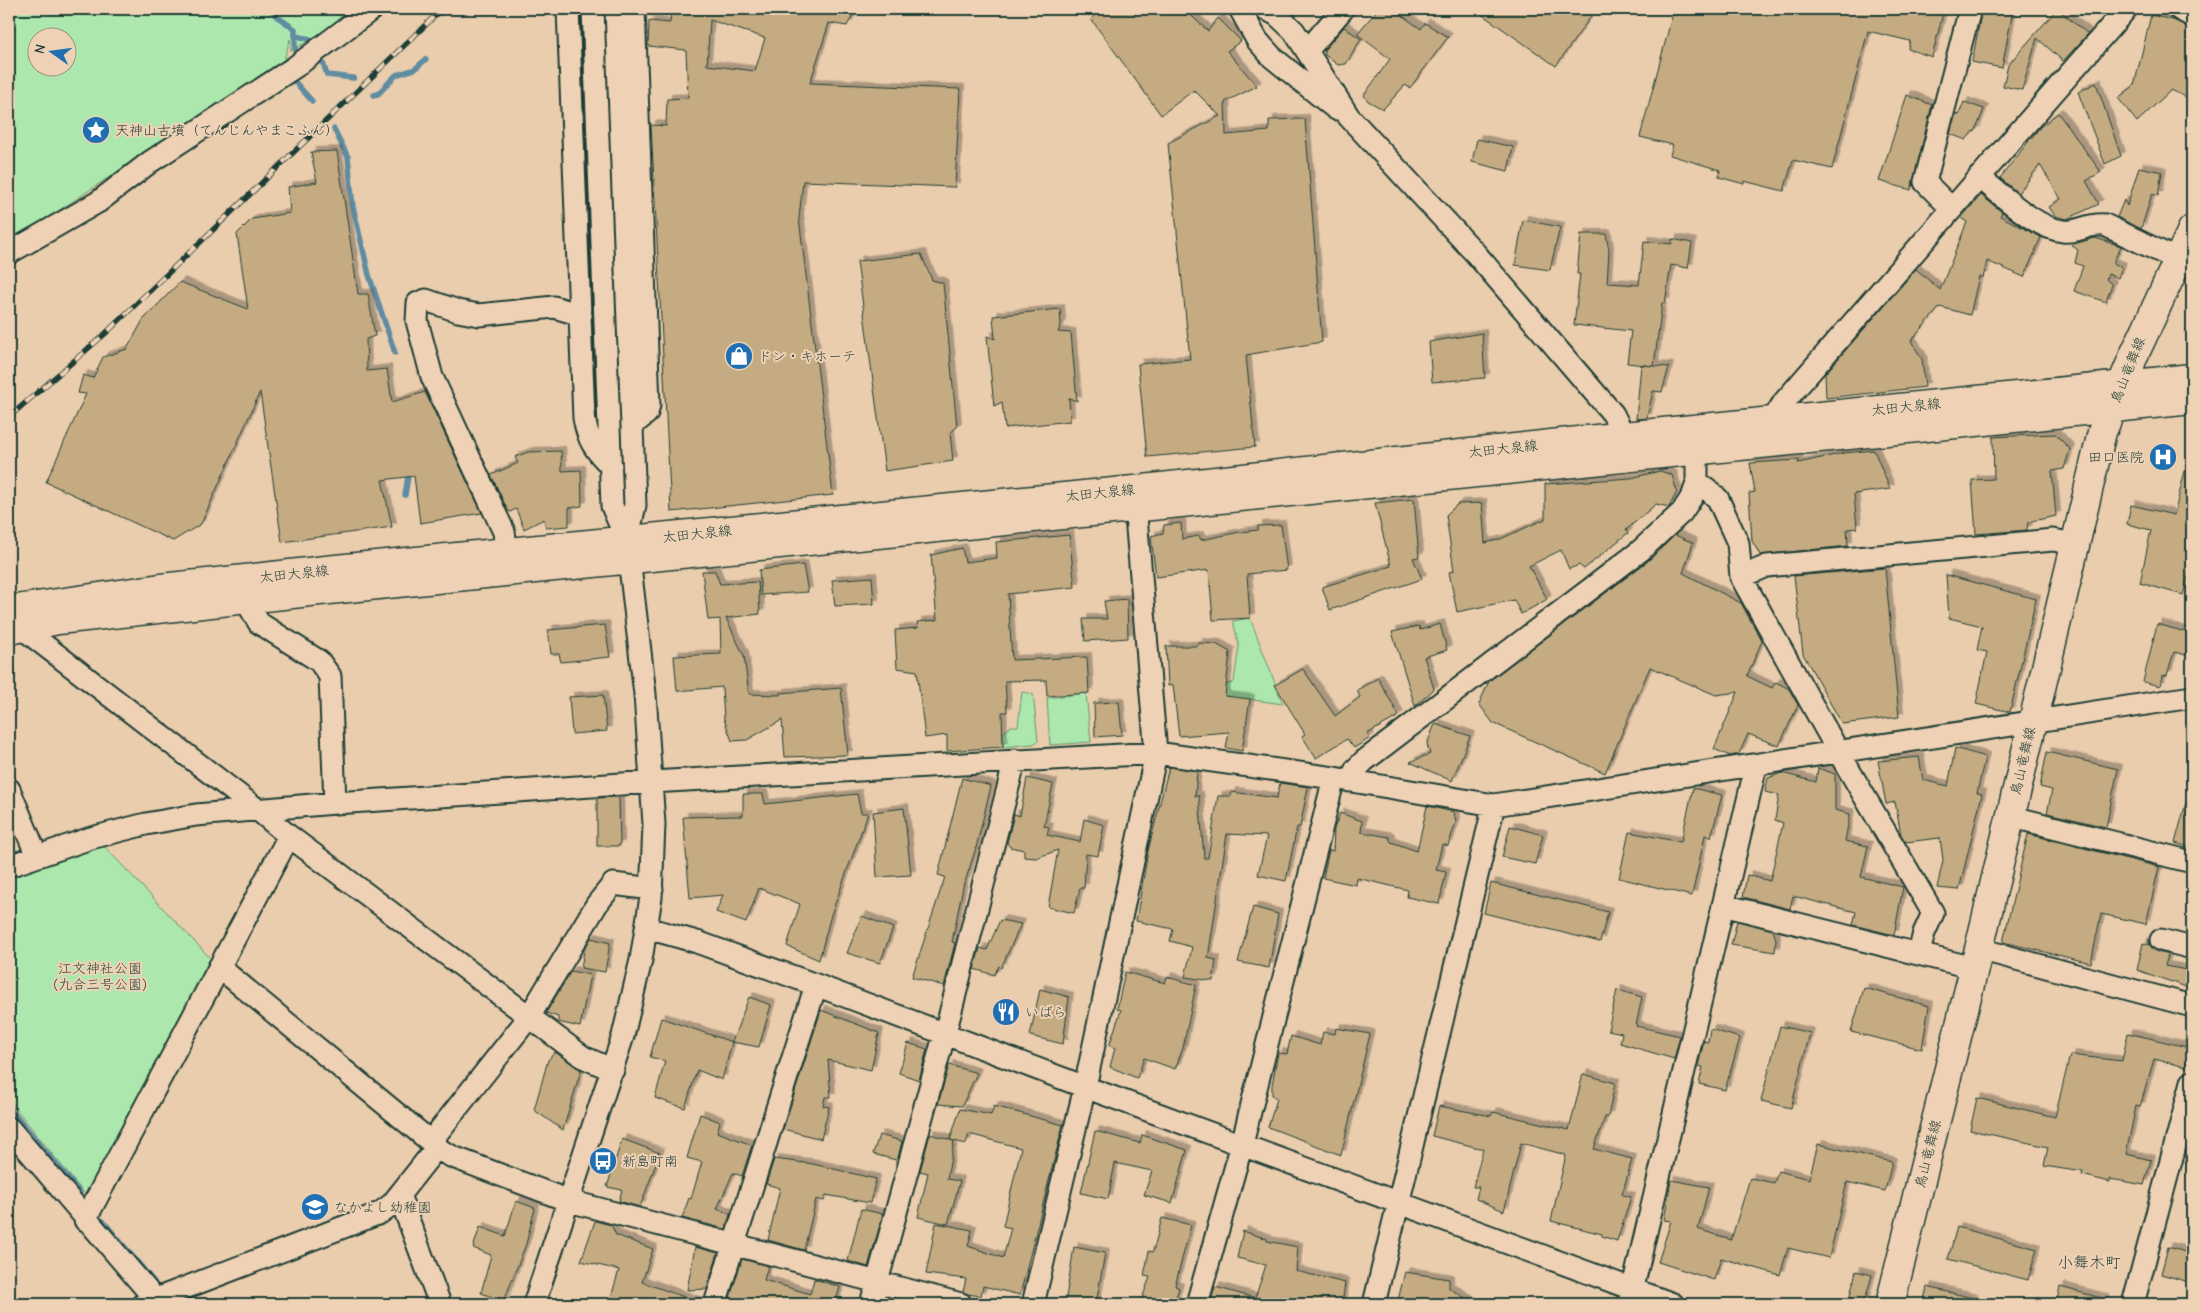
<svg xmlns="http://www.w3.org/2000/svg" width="2201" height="1313" viewBox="0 0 2201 1313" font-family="'Comic Neue','Klee One',sans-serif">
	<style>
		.green { fill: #ace8ad; stroke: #669270; fill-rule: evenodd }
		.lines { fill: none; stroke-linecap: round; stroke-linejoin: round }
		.stream { stroke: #608ca1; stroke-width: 5.5 }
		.building { fill: #c5ab81; stroke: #1f3d34; fill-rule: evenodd; filter: url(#shadow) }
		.minor-casing { stroke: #1f3d34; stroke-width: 25 }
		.major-casing { stroke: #1f3d34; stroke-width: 31 }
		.minor { stroke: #efd2b6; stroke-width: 21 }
		.major { stroke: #efd2b6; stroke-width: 28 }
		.rail-casing { stroke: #1f3d34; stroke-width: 5.5 }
		.rail { stroke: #efd2b6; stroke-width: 4; stroke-dasharray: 11; stroke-linecap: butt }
		.labels { text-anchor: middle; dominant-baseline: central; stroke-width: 4; stroke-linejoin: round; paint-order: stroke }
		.poi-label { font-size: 14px; fill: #1f3d34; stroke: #efd2b6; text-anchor: start }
		.street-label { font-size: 14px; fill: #1f3d34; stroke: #efd2b6 }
		.park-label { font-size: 14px; fill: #26463a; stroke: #efd2b6 }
		.quarter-label { font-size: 16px; fill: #1f3d34; stroke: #efd2b6 }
	</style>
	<defs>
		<filter id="shadow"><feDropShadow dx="4.5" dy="-4.5" stdDeviation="0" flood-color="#0004"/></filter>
	</defs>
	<rect width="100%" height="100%" fill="#eacdad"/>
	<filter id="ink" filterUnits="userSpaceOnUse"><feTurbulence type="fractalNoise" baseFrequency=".02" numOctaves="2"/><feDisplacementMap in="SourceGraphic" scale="10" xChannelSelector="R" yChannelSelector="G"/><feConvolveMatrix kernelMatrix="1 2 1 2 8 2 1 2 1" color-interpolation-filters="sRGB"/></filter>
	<g filter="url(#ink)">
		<path class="green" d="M9,9H362L291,51L290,39L284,60L9,244ZM38,38H68V68H38Z
			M1250,618L1283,704L1225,696L1226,685L1234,682L1239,646L1233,621Z
			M1022,692L1033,694L1038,741L1033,744L1003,747V733L1011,726H1018Z
			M1086,693L1091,742L1050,745L1047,698Z
			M101,843L212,960L87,1197L9,1100V876Z"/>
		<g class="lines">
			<path class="stream" d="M271,9L276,16L295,29V49
				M296,36L310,39
				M323,63L327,75L354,78
				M295,82L312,101
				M374,95L378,94L396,75L415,69L426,59
				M334,129L348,157L353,207L369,275L395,353
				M405,495L409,470
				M9,1107L80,1193
				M103,1221L154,1282"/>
		</g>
		<path class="building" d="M671,9H856L847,26L829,23L810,83L960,89L955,187L803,181L799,218L833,495L671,512L651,125L666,126L667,99L688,98L686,50L648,46L649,21L670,23ZM710,20L765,38L755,71L707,65Z
			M1100,9H1184L1208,31L1218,18L1241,41L1227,51L1257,86L1225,102L1226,135L1269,131V120L1305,119L1322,342L1246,355L1255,447L1147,457L1138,364L1190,359L1168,143L1220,116L1194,90L1161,115L1091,19Z
			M1378,9H1393L1421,29L1425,23L1448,37L1410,88L1405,85L1383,109L1368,101L1364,95L1390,59L1357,34Z
			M1474,9H1596L1556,66Z
			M1674,9H1944L1932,57L1908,49L1910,41L1868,31L1832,169L1793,160L1784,191L1744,181V184L1719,177L1720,170L1670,155L1673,145L1640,137Z
			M1982,9H2013L2002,68L1972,62Z
			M2057,9L2088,34L2063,61L2037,38L2022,90L2003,86L2008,65Z
			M2151,15L2173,20L2192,28V100L2171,90L2137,122L2118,98L2134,86Z
			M1344,27L1361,39L1346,64L1338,65L1325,55L1324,50Z
			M2096,83L2121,156L2105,164L2078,92Z
			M1907,95L1932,105L1911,190L1879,181Z
			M1964,102L1984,109L1975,132L1973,131L1966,140L1950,134L1956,114L1959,115Z
			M2058,113L2101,172L2086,181L2099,204L2067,219L2055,216L2049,207L2061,199L2040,165L2018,193L2000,178L2040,127Z
			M1477,139L1513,147L1508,171L1472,162Z
			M337,151L358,294H368L375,336L366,339L367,371L387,369L392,402L425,392L482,513L420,523L414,476L382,480L392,527L282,542L260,392L201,524L173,541L46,482L86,394L78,393L83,375L93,378L103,357L127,349L143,320L180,282L248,309L237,234L252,219L290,213L288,187L317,182L311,152Z
			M2139,167L2162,172L2158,196L2152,194L2141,229L2117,217L2124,200L2127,206Z
			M1981,195L2002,212L2000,216L2041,237L2024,277L1987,261L1983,278L1979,276L1970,315L1940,307L1911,341L1922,359L1925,387L1826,398L1825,374L1916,269L1940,290L1967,222L1961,218Z
			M1523,220L1560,227L1550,270L1515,265Z
			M1581,234H1606L1609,251L1607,283L1639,285L1644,241L1672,244V239L1692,243L1688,268L1671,265L1665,303H1662L1654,366L1627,363L1631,331L1574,325L1580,274H1577Z
			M2095,238L2121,246L2113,263L2122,267L2118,278L2108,274L2106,279L2112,285L2106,302L2074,291L2083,266L2075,263L2078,250L2071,245Z
			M921,254L932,280L943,283L957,427L950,433L953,461L885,471L857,261Z
			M1060,309L1061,324L1058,332L1071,333L1077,401L1069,398L1070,421L1005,428L1002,402L994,406L987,336L995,339L993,316Z
			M1482,333L1485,378L1432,382L1429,342Z
			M1641,365L1669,367L1662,392L1653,391L1647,418L1636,419Z
			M2055,434L2070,449L2064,469L2052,471L2056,516L2028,522L2027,530L1976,534L1972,480L1994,479L1993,437Z
			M1874,450L1890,489L1854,494L1857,528L1847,529L1848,546L1760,555L1752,541L1749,493L1755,492L1750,463L1799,460L1798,463L1844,453Z
			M561,451L562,471L581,470L582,506L569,508V526L546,528L544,519L524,529L516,509L510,512L507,509L491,475L518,463L515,457L528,452Z
			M2187,463L2192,464V562L2183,595L2140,583L2151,530L2127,524L2131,505L2174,515Z
			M1660,471L1672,475L1677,492L1669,507L1656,504L1626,530L1628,533L1584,569L1579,565L1569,569L1561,550L1529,566L1547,599L1541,603L1521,614L1514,600L1457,612L1449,572L1454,571L1446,515L1458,504L1482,503L1485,543L1498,540L1545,519V484L1631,478Z
			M1414,499L1419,557L1413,558L1422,579L1330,610L1322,587L1391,566L1375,503Z
			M1181,523L1182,539L1199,536L1201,540L1240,532L1258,530V526L1281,525L1287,570L1247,574L1250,618L1213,620L1209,570L1156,577L1151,536L1163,533L1164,525Z
			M1069,535L1075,587L1008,594L1012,660L1087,657L1089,693L1047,696L1046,680L1005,681L1007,712H1002L1003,747L947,751V735L925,738L917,671L897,668L895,630L918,628L917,622L937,620L931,555L962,548L965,562L997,558L996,542Z
			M1675,535L1693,543L1683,573L1741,603L1762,641L1747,676L1772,688L1776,682L1789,689L1798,705L1779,746L1748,734L1739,754L1730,756L1714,749L1738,692L1716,695L1650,667L1605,773L1493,723L1479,704L1489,681L1648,561Z
			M803,565L808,592L761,595L759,570Z
			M1885,568L1899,717L1842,724L1803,654L1794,576Z
			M702,571H715L720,584L758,582L760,614L726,618L744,656L749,694L780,695V693L841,688L848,755L785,757L782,720L747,740L732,741L724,719L722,687L677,691L674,656L721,654L720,619L708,620Z
			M1946,575L2036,599L2010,712L1976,704L1987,652L1977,650L1982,626L1949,618Z
			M872,577L874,604L835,606L832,580Z
			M1127,599L1128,638L1085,641L1083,619H1107L1104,601Z
			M1440,624L1447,650L1424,657L1434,689L1415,706L1392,632L1419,626L1420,630Z
			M2157,624L2189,633L2186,655L2174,652L2167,675L2162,676L2160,686L2143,682Z
			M605,625L610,657L561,662L559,654H551L548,630Z
			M1198,643L1216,644L1230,652L1225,696L1250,699L1242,751L1226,748L1229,732L1179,736L1173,685L1168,686L1166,646H1198Z
			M1303,669L1335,716L1360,697L1357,690L1378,678L1399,716L1367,734L1370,738L1354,748L1347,739L1316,758L1302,736L1305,734L1275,685Z
			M603,695L607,731L572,734L569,697Z
			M1119,702L1122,735L1095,737L1094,703Z
			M1435,724L1470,736L1452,781L1410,762L1430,754L1427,744Z
			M1955,748L1985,757L1977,793L1982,794L1959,890L1937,888L1943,860L1940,838L1906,842L1901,835L1895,802L1886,804L1878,761L1919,757L1923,780L1948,786Z
			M2047,752L2118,769L2106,827L2047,813L2052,790L2040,787Z
			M1169,767L1197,771L1195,796H1199L1204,858H1208L1218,796H1231L1232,792L1277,798L1280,783L1308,787L1300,827H1297L1286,881L1258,875L1267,836L1227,834L1208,958L1216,960L1213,981L1185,977L1192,947L1170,941L1173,929L1136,921L1148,851Z
			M1818,768L1835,774V810L1850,814L1845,841L1868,846L1861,877L1903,887L1894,935L1853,925L1856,912L1793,896L1790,909L1743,897L1747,875L1770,881L1783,823L1775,820L1779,795L1765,792L1768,778L1782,773L1816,782Z
			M962,778L991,786L976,848L965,882H964L952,942L955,943L944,986L912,977L945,877L938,875Z
			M1027,778L1053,784L1044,826L1049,827L1047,835L1080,842L1084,819L1104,825L1098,856L1086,854L1084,888H1080L1074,913L1048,907L1058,850L1036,858L1024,857V850L1010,847L1007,843L1014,814L1020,816Z
			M1693,788L1722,795L1711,837L1705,835L1692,896L1619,878L1629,832L1681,842Z
			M743,794H763L765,804L857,794L861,813H868L831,915L819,960L787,946L800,904L759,888L746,923L716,912L723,895L690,898L683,817L743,816Z
			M619,797L620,846H597V798Z
			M2187,799H2192V848L2175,843Z
			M1427,806L1454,812L1456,822L1448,846L1442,844L1436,870L1446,872L1439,904L1407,897L1408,890L1357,878L1356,885L1323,878L1329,850L1333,851L1334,829L1340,813L1362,821L1361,832L1389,837L1391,842L1417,851Z
			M904,808L911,875L877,877L873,812Z
			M1510,826L1543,835L1535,864L1502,857Z
			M2028,834L2159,867L2146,924L2101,914L2091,963L2003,942Z
			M1491,883L1608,912L1600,942L1484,913Z
			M1253,907L1278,914L1269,968L1238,962Z
			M862,916L893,928L880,963L847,953Z
			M1000,920L1021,924L1001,968L999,966L994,975L974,969L980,948L987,950Z
			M1737,921L1773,930L1776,939L1775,952L1731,945Z
			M591,938L610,943L605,972L581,968L584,950Z
			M2143,943L2150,945L2157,952L2168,955L2165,966L2192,971V989L2137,970Z
			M571,971L590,975L580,1027L558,1022V1017L546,1013Z
			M1125,972L1165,983L1167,977L1196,985L1183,1048L1175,1069L1144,1058L1137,1078L1110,1067L1115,1048L1109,1046L1121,1010L1117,1009Z
			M1864,988L1929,1006L1922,1049L1851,1032Z
			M1040,989L1069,997L1063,1044L1030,1036Z
			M1617,990L1642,997L1636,1026L1680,1036L1674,1059L1620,1043L1622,1033L1608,1030Z
			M749,997L771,1005L759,1047L732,1042Z
			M821,1010L879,1033L871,1070L828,1060L831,1097H825L823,1106L829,1107L821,1139L783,1129Z
			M661,1018L732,1042L722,1080L697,1070L685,1108L655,1098L665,1061L650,1057Z
			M1780,1026L1810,1033L1791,1108L1761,1101Z
			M1336,1028L1370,1034L1341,1155L1268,1127L1277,1099L1272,1095V1085L1278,1053L1287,1054L1291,1036L1320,1045L1323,1032L1335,1034Z
			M1710,1029L1740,1038L1725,1090L1699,1084L1703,1067L1698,1066L1704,1041L1708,1042Z
			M2128,1033L2191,1048L2186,1067L2154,1059L2140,1107L2136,1106L2126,1154L2151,1160L2144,1185L2110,1179V1182L2082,1175L2083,1172L2044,1166L2048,1147L1970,1130L1977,1098L2055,1117L2070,1055L2122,1061Z
			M908,1043L927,1049L919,1080L899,1073Z
			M555,1052L581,1070L563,1130L534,1110L548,1060Z
			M949,1065L977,1073L962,1106L938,1104Z
			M1583,1074L1615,1083L1608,1117H1605L1594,1149L1632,1159L1622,1195L1631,1197L1617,1241L1602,1236V1234L1551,1221L1566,1155L1521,1143L1504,1211L1476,1199L1479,1187H1473L1483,1149L1432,1136L1439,1106L1491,1116L1493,1112L1569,1130Z
			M994,1106L1063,1125L1020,1295L983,1286L981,1296L967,1294L963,1292L966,1279L926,1274L936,1223L972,1230L968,1246L1003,1258L1011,1228L1003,1226L1021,1148L969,1134L966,1144L950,1140L960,1109L991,1115Z
			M700,1114L720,1122L717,1132L752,1145L742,1176L733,1173L717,1209L730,1214L726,1229L682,1218L689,1198L691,1199L702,1162L687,1158Z
			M1095,1131L1140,1143L1142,1135L1187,1150L1172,1203L1144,1195L1152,1171L1115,1163L1108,1199L1081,1193Z
			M930,1134L954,1141L947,1179L960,1181L948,1224L918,1217L928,1173L920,1171Z
			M879,1135L902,1141L896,1166V1160L873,1154Z
			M622,1139L660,1153L640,1207L619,1201L622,1190L607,1187Z
			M1818,1144L1892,1162L1885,1191L1847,1182L1829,1258L1788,1248L1780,1275L1721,1258L1714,1280L1658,1262L1671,1221L1664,1220L1671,1180L1709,1187L1698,1229L1731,1240L1750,1178L1774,1183L1778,1171L1809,1179Z
			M774,1159L813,1164L876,1179L870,1203L826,1195L824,1201L816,1199L804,1250L768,1240L780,1188L766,1184Z
			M516,1201L535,1208L526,1244L504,1301L481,1293L491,1255L473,1248L480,1227L505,1236Z
			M861,1209L883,1214L868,1267L848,1261Z
			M1162,1218L1191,1225L1175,1286L1179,1288L1174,1304H1140L1150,1277L1144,1276L1149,1251L1153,1252Z
			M595,1221L611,1225L616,1235L653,1249L642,1282L698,1302V1304H609L619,1270L581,1261Z
			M1957,1227L2037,1249L2028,1280L1948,1259Z
			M1243,1231L1267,1239V1241L1298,1247L1296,1271L1345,1283L1342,1304H1210L1215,1287L1255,1298L1266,1265L1237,1258Z
			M695,1247L718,1253L707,1289L687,1290Z
			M1074,1247L1105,1253L1096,1304H1065Z
			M2168,1247L2192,1254V1283L2161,1274Z
			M742,1259L768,1266L764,1280L810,1294L814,1279L840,1287L835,1304H728Z
			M1856,1271L1872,1275L1864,1304H1848Z
			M1405,1272L1449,1279V1288L1475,1304H1397Z
			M1927,1287L1973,1298L1972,1304H1923Z
			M2060,1287L2105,1299V1304H2056Z"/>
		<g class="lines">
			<defs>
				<path id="minor" d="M568,9L584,418C588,440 595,451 611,466
					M616,9L635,505L627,541
					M1240,9L1257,40L1272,57L1336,109
					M1266,9L1277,15L1294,31L1349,117L1476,254L1613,414L1624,436L1625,451
					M2179,9L2192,16
					M1307,51L1343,9
					M1979,177C2000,193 2036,229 2063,231C2079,233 2087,223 2105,225L2178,260
					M1951,208L1925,182L1970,9
					M9,253L98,202L150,162L295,67L372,9
					M1772,421L1784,402L2126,9
					M633,425L647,413L649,405L634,9
					M1697,485L1706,488L1718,499L1738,543L1741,577L1839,753L1933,913L1924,933L1919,953
					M507,553L504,532L432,377L417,321L418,303L426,300L458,311L479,315L554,307L581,315
					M1741,577L1767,566L2053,540L2076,544
					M245,599L259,623L319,661L330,676L335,803
					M13,621L258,810L289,836L583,1057L613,1070
					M1350,781L1356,769L1364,761L1597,584L1640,551L1682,512L1693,495L1697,482V435
					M9,789L37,856
					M2009,816L2192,862
					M9,866L91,838L146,824L196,815L335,803L652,782L1156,753L1334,778L1494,805L2192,697
					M1723,905L1974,968
					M647,928L697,942L816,985L1085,1087L1673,1304
					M2161,940L2192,948
					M1979,949L2192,1006
					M219,967L443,1152L453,1157L569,1201L961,1304
					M9,1128L159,1304
					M431,1141L529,1017L597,904L613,884L652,889
					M399,1195L440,1304
					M85,1220L289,836
					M143,1304L380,1213L392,1204L437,1147
					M534,1304L623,1036L641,960L651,897L654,824L645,694L627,541L612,506L593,9
					M715,1304L816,985
					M871,1304L950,1014L1015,760
					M1033,1304L1085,1087L1156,753L1134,493
					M1197,1304L1242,1144L1334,778
					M1374,1304L1494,805
					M1629,1304L1756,766
					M2133,1304L2192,1082"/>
				<path id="major" d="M9,610L161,588L326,570L1134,490L1624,436L2192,378
					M9,630L58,620L319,591L2192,400
					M1890,1304L1979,949L2102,432L2135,353L2192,230"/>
			</defs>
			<use href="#minor" class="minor-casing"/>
			<use href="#major" class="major-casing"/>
			<use href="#minor" class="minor"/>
			<use href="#major" class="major"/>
			<defs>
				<path id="rail" d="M9,417L106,333L442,9"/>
			</defs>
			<use href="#rail" class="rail-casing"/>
			<use href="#rail" class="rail"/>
		</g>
	</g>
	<defs>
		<symbol id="sight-disc" viewBox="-11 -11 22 22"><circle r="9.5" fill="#1f6fb2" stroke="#efd2b6"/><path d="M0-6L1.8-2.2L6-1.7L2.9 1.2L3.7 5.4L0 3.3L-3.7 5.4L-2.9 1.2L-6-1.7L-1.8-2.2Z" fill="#fff"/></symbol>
		<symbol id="shop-disc" viewBox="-11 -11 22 22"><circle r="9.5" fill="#1f6fb2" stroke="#efd2b6"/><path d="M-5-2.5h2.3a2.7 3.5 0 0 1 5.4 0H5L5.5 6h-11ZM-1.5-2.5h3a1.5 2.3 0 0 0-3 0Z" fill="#fff"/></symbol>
		<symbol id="hospital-disc" viewBox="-11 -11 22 22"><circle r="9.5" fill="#1f6fb2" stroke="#efd2b6"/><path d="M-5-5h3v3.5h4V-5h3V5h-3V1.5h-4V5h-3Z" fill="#fff"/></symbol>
		<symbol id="restaurant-disc" viewBox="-11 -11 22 22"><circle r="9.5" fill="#1f6fb2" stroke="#efd2b6"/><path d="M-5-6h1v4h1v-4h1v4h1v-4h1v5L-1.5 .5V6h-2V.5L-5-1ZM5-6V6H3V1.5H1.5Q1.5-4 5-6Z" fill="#fff"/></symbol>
		<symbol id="bus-disc" viewBox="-11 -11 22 22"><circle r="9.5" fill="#1f6fb2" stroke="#efd2b6"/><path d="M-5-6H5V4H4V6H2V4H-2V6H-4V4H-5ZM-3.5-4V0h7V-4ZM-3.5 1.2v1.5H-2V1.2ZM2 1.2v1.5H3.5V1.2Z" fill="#fff"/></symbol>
		<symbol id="school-disc" viewBox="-11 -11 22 22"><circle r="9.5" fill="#1f6fb2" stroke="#efd2b6"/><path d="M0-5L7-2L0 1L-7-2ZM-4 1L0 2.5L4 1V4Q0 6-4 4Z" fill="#fff"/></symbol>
	</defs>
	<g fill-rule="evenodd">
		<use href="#sight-disc" x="80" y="114" width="32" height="32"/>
		<use href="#shop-disc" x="723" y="340" width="32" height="32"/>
		<use href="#hospital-disc" x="2147" y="441" width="32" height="32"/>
		<use href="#restaurant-disc" x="990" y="996" width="32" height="32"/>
		<use href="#bus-disc" x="587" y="1145" width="32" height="32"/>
		<use href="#school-disc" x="299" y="1191" width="32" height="32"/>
	</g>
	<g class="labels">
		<g class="poi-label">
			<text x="115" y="130">天神山古墳（てんじんやまこふん）</text>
			<text x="758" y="356">ドン・キホーテ</text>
			<text x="2144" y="457" text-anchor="end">田口医院</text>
			<text x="1025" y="1012">いばら</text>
			<text x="622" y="1161">新島町南</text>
			<text x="334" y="1207">なかよし幼稚園</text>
		</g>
		<g class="street-label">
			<text transform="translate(2128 370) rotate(-68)">鳥山竜舞線</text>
			<text transform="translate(1906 407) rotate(-6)">太田大泉線</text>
			<text transform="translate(1503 449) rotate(-6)">太田大泉線</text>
			<text transform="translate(1100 493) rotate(-6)">太田大泉線</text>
			<text transform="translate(697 534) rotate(-6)">太田大泉線</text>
			<text transform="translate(294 574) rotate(-6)">太田大泉線</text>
			<text transform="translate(2023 761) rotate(-77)">鳥山竜舞線</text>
			<text transform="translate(1928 1154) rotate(-76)">鳥山竜舞線</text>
		</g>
		<g class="park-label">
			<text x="100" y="968">江文神社公園<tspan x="100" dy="16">(九合三号公園)</tspan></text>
		</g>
		<g class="quarter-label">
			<text x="2089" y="1263">小舞木町</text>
		</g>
	</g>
	<rect width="2201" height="1313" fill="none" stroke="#efd2b6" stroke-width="30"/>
	<rect x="15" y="15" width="2171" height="1283" fill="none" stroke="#1f3d34" stroke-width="2" filter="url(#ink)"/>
	<g transform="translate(52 52) rotate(284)"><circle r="24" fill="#efd2b6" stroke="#9c9682"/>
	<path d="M0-4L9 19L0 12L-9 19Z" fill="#1f6fb2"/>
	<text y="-8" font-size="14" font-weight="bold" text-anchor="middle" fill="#1f3d34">N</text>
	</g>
</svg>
